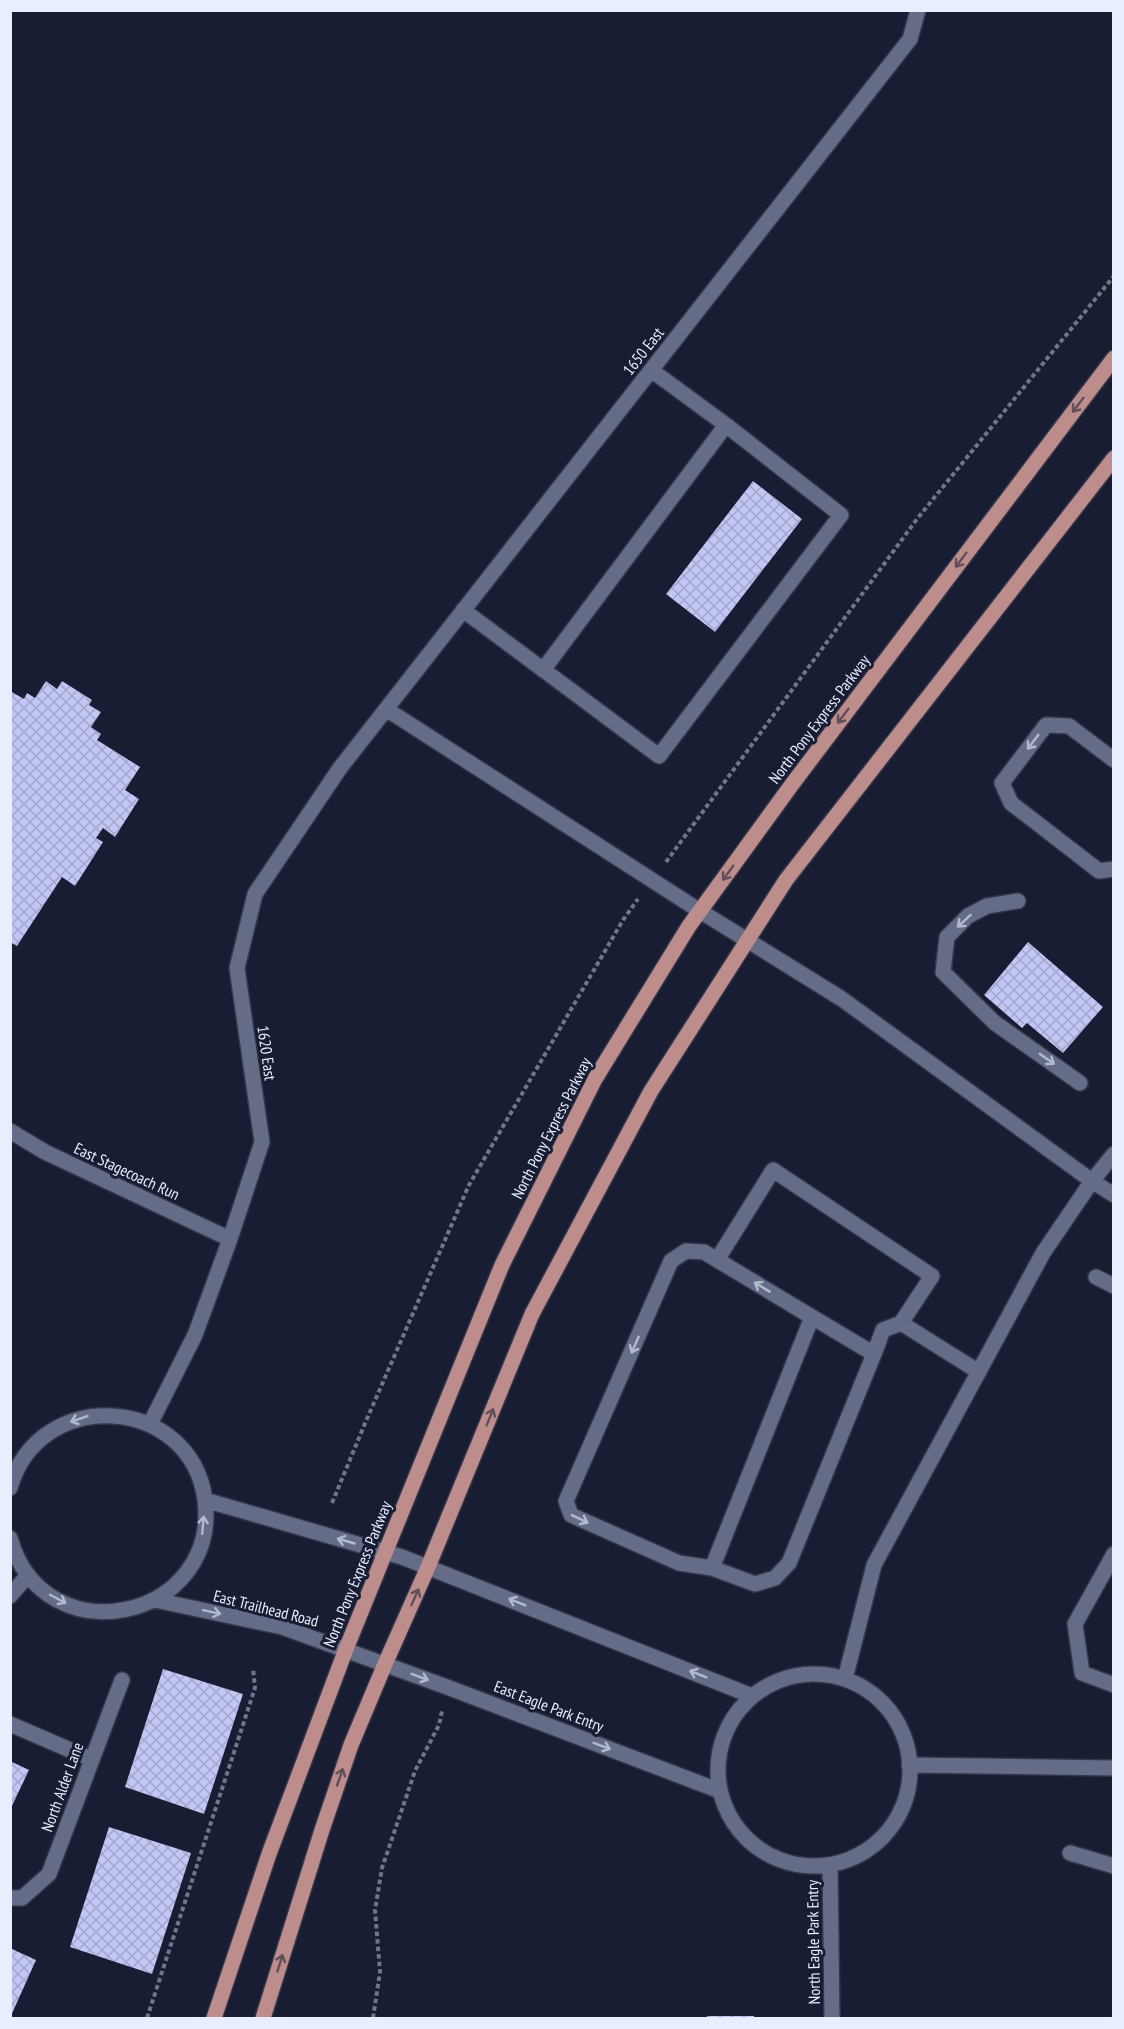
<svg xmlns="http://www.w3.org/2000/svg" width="1124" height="2029" viewBox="0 0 1124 2029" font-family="'PT Sans Narrow',sans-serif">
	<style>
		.building { fill: url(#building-cross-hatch) }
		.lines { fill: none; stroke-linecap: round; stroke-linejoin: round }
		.minor-casing { stroke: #333548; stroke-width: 18 }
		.major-casing { stroke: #333548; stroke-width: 18 }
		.path { stroke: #707589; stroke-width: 4; stroke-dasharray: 4.5 3; stroke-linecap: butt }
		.minor { stroke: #646c87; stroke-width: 15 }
		.major { stroke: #bd8d8b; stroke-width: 15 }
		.oneway { stroke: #624f5b }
		.oneway2 { stroke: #b4bace }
		.labels { text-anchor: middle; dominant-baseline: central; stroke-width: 6; stroke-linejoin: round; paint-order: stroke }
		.street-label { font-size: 16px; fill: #e9eefe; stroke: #181d34 }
	</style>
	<defs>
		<pattern id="building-cross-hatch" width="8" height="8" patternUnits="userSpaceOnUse" patternTransform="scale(1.5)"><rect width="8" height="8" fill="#c2c6f5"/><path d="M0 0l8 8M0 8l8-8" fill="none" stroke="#a3a6cb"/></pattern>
	</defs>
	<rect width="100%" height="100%" fill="#181d34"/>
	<path class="building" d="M753,481L802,519L715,632L666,594Z
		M46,681L57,689L62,681L92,700L89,705L101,712L91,727L101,734L97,740L140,767L125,790L139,799L115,837L103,828L96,838L103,842L75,886L62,877L17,946L10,942V691L24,699L27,693L35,698Z
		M1028,942L1103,1007L1063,1053L1027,1023L1022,1028L984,995Z
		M163,1669L243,1694L204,1814L125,1787Z
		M10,1761L29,1770L10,1810Z
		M109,1827L191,1853L152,1974L70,1947Z
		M10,1948L36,1960L10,2018Z
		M707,2016H754V2018H707Z"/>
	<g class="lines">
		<defs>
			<path id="minor" d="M651,370L726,425
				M463,610L659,756L841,515L726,425L543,670
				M386,709L700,911L842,999L1092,1181L1114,1154
				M1114,760L1069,726L1046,725L1002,783L1011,803L1099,871L1114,869
				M1018,901L987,906L968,916L947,937L943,972L995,1023L1080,1083
				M10,1131L45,1152L230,1239
				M717,1260L773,1170L932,1276L901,1323
				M1096,1277L1114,1286
				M874,1354L812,1317L712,1568L755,1584L775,1578L789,1563L874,1354L883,1330L901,1323L979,1372
				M150,1424L195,1335L230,1239L262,1142L237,968L255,894L340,768L910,39L918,10
				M10,1488C39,1385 191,1395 205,1500C220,1620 44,1659 10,1538
				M205,1500L402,1557L752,1696
				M1114,1554L1075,1624L1082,1673L1114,1685
				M712,1568L679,1563L571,1515L566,1501L671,1261L686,1251L704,1252L812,1317
				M10,1596L28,1575
				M155,1600L282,1627L447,1687L720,1791
				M718 1770a96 96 0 1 1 192 0a96 96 0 1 1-192 0Z
				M845,1679L874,1565L1043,1253L1092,1181L1114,1195
				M10,1724L91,1759
				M909,1765L1114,1768
				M1070,1853L1114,1866
				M830,1865L832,2018
				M10,1898H22L49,1874L122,1680"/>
			<path id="major" d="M214,2018L269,1854L346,1649L502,1265L595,1079L689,926L793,783L1114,358
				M263,2018L322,1830L351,1745L385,1664L428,1567L532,1314L651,1091L786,880L1114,458"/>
		</defs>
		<use href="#minor" class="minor-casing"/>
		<use href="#major" class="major-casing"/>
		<path class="path" d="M666,862L917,519L1114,276
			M332,1503L366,1421L469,1185L623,920L638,899
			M147,2018L255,1688L253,1668
			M373,2018L380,1972L375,1910L382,1868L415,1771L439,1725L442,1711"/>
		<use href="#minor" class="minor"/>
		<use href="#major" class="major"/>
	</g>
	<defs><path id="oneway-shaft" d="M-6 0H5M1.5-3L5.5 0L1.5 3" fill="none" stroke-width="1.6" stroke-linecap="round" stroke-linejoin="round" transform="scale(1.5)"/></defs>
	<g class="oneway">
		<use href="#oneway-shaft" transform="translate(1078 405) rotate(127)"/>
		<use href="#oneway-shaft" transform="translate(961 560) rotate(127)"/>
		<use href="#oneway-shaft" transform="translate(843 716) rotate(127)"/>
		<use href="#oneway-shaft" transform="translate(728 873) rotate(126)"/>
		<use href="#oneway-shaft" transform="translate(490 1417) rotate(-68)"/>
		<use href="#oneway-shaft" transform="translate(415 1597) rotate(-66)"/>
		<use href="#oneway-shaft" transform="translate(340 1777) rotate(-71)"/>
		<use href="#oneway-shaft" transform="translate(280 1963) rotate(-73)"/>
	</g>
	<g class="oneway2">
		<use href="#oneway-shaft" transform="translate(1033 742) rotate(127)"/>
		<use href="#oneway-shaft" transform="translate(964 921) rotate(138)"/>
		<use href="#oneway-shaft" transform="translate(1047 1059) rotate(35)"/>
		<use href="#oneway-shaft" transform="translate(762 1287) rotate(-149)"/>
		<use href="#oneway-shaft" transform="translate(635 1345) rotate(114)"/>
		<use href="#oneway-shaft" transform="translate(79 1419) rotate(161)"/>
		<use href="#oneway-shaft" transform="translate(580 1519) rotate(25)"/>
		<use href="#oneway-shaft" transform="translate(203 1525) rotate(-85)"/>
		<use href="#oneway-shaft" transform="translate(346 1541) rotate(-164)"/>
		<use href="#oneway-shaft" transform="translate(58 1599) rotate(28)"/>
		<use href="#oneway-shaft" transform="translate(517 1602) rotate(-158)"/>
		<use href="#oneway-shaft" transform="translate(212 1612) rotate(12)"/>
		<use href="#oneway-shaft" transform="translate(698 1674) rotate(-158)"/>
		<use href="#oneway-shaft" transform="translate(420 1677) rotate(20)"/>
		<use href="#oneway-shaft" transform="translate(602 1746) rotate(21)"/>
	</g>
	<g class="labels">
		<g class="street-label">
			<text transform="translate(643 351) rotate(-52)">1650 East</text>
			<text transform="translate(819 719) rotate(-53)">North Pony Express Parkway</text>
			<text transform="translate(267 1053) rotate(82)">1620 East</text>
			<text transform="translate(551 1128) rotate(-63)">North Pony Express Parkway</text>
			<text transform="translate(127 1171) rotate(25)">East Stagecoach Run</text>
			<text transform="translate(357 1574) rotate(-68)">North Pony Express Parkway</text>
			<text transform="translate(266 1608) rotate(14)">East Trailhead Road</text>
			<text transform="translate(549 1706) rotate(21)">East Eagle Park Entry</text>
			<text transform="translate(62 1787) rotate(-70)">North Alder Lane</text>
			<text transform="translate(813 1942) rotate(-91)">North Eagle Park Entry</text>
		</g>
	</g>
	<rect width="1124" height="2029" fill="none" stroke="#e9eefe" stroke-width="24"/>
</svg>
